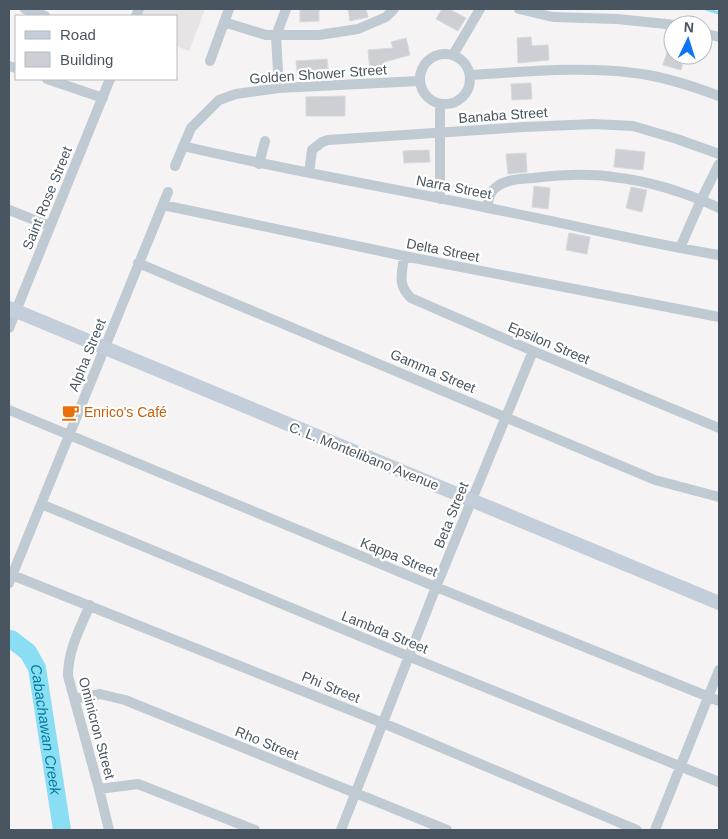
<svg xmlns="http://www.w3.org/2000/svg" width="728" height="839" viewBox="0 0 728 839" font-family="Helvetica,sans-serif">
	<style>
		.education { fill: #e6e4e5 }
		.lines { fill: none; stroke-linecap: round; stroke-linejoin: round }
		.stream { stroke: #8adef4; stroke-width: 3 }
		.river { stroke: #8adef4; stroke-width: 18 }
		.building { fill: #cdcfd5; stroke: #d7d9de }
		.street { stroke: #c0cad3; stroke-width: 10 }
		.secondary { stroke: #c3ceda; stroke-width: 14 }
		.labels { text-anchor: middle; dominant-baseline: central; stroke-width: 4.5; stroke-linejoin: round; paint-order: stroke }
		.street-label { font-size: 14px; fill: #495662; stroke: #fff }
		.food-label { font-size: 14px; fill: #c56008; stroke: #fff; text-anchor: start }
		.water-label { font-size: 15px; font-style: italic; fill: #047b9b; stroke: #fff }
	</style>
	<rect width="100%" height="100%" fill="#f5f3f3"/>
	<path class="education" d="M144,9H205L189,51L176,46V16H141Z"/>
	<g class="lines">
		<path class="stream" d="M706,9L719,13"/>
		<path class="river" id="s1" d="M9,640L11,639L28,652L37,668L62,830"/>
	</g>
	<path class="building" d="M300,9H319V21L300,22Z
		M348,9H366L368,17L350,21Z
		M442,9H449L466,18L458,31L436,19Z
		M531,37L532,46L548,45L549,60L518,63L517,38Z
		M406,38L410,55L384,62L385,68L370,70L368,50L393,48L391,42Z
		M671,40H673V55H685L681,70L663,65Z
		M327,59L329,78L298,80L296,61Z
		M531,83L532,99L512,100L511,84Z
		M345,96V116H306V97Z
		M616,149L645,152L643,170L614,167Z
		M429,150L430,162L404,163L403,151Z
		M526,153L527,172L508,174L506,154Z
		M534,186L550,188L548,209L532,207Z
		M631,187L647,190L642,212L626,208Z
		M569,233L590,237L587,254L566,250Z"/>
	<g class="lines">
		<path class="street" d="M25,9L45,16
			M519,9L553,17L617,19L676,25
			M136,16L139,9
			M224,22L266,35H319L358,29L386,17L394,9
			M703,33L719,37
			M420 79a25 25 0 1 1 50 0a25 25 0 1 1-50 0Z
			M453,55L480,9
			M210,61L229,9
			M9,66L16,68
			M470,75C524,72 580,66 634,73C663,76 692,86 719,96
			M47,79L103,98
			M279,88L276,36L286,9
			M183,146C284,170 387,187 488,208C565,223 642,242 719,255
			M259,164L265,141
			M175,166L191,128L219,100L236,94L279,88L419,81
			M309,173L312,150L322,142L328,140L524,127L594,124L633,126L677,139L719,154
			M440,199V104
			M163,205L404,256L719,317
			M487,207C488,203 489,197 491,193C500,179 519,179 533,178C559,175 588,173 613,177C649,181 687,193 719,208
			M9,210L50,226
			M680,248L701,200L719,164
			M404,256C402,275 397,284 411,298L533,351L719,428
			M138,263L655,480L719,497
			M9,328L110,79
			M9,410L436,587L719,701
			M41,504L410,657L719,782
			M12,575L383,723L637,830
			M9,583L168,192
			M90,605C80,628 68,650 68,676L99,789L109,830
			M75,699L100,694L125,700L447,830
			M99,789L138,784L255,830
			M341,830L436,587L533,351
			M655,830L719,670"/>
		<path class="secondary" d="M9,308L719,603"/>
	</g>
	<defs>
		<symbol id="cafe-bare" viewBox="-9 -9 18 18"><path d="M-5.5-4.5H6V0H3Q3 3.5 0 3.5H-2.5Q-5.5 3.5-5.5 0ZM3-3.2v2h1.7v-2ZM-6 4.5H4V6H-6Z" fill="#e8710a" stroke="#fff" stroke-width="2.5" paint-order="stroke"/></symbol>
	</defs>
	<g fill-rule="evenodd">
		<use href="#cafe-bare" x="58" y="400" width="25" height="25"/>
	</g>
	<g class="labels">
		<g class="street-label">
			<text transform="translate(318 74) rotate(-4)">Golden Shower Street</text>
			<text transform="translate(503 115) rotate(-4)">Banaba Street</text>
			<text transform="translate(454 187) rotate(11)">Narra Street</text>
			<text transform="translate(47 198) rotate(-68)">Saint Rose Street</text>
			<text transform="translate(443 250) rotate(11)">Delta Street</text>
			<text transform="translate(549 343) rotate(23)">Epsilon Street</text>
			<text transform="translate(87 355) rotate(-68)">Alpha Street</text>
			<text transform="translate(433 371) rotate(23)">Gamma Street</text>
			<text transform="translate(364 456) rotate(22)">C. L. Montelibano Avenue</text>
			<text transform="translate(451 515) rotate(-68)">Beta Street</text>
			<text transform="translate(399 557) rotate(22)">Kappa Street</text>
			<text transform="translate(385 632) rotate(22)">Lambda Street</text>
			<text transform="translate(331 687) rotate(22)">Phi Street</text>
			<text transform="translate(97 728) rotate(75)">Ominicron Street</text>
			<text transform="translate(267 743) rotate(22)">Rho Street</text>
		</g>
		<g class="food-label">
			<text x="84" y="412">Enrico's Café</text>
		</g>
		<g class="water-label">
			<text stroke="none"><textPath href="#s1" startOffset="104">Cabachawan Creek</textPath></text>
		</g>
	</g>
	<rect width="728" height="839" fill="none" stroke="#495662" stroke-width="20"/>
	<rect x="15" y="15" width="162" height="65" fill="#ffffff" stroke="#b6bbc0"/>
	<rect x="25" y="31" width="25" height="8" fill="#c3ceda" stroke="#b6bbc0"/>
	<text x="60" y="40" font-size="15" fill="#495662">Road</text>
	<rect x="25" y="52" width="25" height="15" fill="#cdcfd5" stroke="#b6bbc0"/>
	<text x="60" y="65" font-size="15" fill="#495662">Building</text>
	<g transform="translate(688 40) rotate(4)"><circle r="24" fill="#ffffff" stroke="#b6bbc0"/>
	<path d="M0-4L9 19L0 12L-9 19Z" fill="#0e73f4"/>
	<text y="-8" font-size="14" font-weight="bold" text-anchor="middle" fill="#495662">N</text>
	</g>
</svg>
